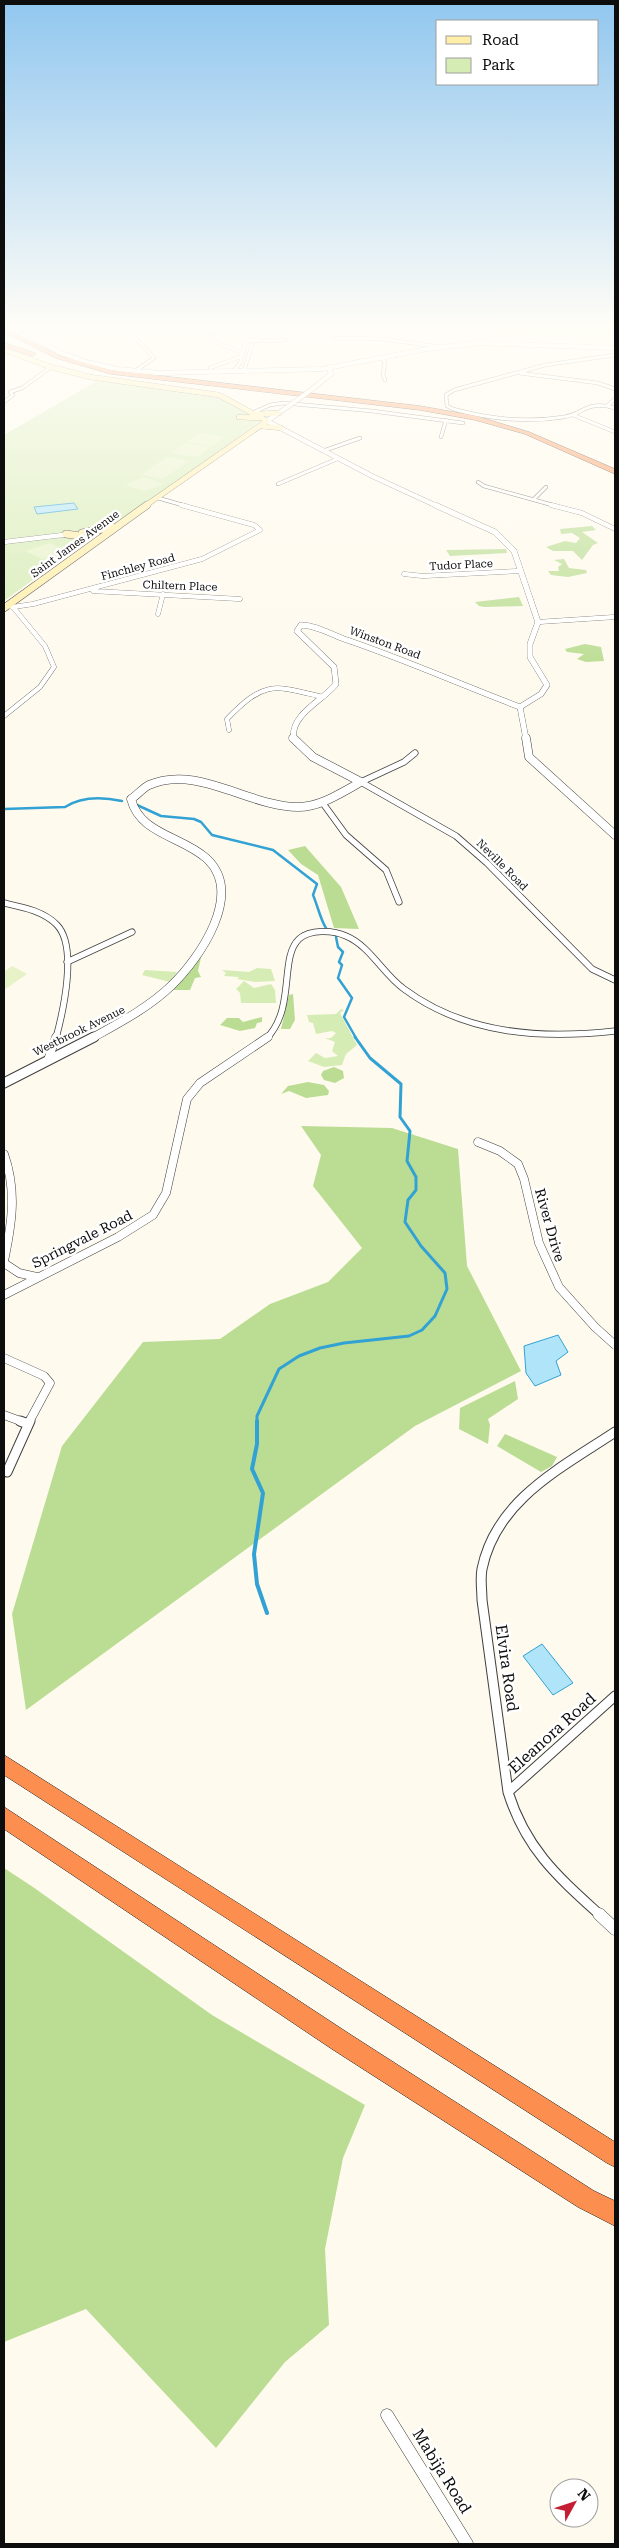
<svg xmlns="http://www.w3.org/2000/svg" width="619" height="2548" viewBox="0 0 619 2548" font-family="'Roboto Serif',serif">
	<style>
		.green { fill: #d6ecb5 }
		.forest { fill: #bbdd93 }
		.pitch { fill: #e7f2c7 }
		.water { fill: #afe4f9; stroke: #32a2d5 }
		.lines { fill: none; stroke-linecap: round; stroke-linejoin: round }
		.stream-far2 { stroke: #32a2d5; stroke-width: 2.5 }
		.stream-far1 { stroke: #32a2d5; stroke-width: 3 }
		.stream { stroke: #32a2d5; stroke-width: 4 }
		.minor-far5-casing { stroke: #404040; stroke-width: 4 }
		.minor-far4-casing { stroke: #404040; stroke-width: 5 }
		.minor-far3-casing { stroke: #404040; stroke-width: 7 }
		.minor-far2-casing { stroke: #404040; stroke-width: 9 }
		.minor-far1-casing { stroke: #404040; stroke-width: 11 }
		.minor-casing { stroke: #404040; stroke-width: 13 }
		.tertiary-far3-casing { stroke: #404040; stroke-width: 5 }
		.tertiary-far2-casing { stroke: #404040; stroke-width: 6 }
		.tertiary-far1-casing { stroke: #404040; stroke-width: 9 }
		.tertiary-casing { stroke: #404040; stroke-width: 11 }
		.secondary-far1-casing { stroke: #2f2f2f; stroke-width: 5.5 }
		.secondary-casing { stroke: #2f2f2f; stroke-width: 8 }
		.motorway-casing { stroke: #1e1e1e; stroke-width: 1 }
		.minor-far5 { stroke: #fff; stroke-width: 3 }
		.minor-far4 { stroke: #fff; stroke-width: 4.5 }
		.minor-far3 { stroke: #fff; stroke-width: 5.5 }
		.minor-far2 { stroke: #fff; stroke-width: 8 }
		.minor-far1 { stroke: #fff; stroke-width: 9 }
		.minor { stroke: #fff; stroke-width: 12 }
		.tertiary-far3 { stroke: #fff; stroke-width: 4.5 }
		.tertiary-far2 { stroke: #fff; stroke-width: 5.5 }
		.tertiary-far1 { stroke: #fff; stroke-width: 8 }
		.tertiary { stroke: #fff; stroke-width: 9 }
		.secondary-far1 { stroke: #ffeea9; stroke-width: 5 }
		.secondary { stroke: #ffeea9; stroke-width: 7 }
		.motorway { fill: #fc8f4f; fill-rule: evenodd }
		.tertiary-bridge-casing { stroke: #404040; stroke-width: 5; stroke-linecap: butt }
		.tertiary-bridge { stroke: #fff; stroke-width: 4.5 }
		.labels { text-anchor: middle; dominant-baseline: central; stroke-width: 5; stroke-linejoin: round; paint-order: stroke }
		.far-street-label { font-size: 11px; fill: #0d0d0d; stroke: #fff }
		.street-label { font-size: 14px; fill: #0d0d0d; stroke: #fff }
		.near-street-label { font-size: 16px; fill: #0d0d0d; stroke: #fff }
	</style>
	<rect width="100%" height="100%" fill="#fffaee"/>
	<path class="green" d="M97,381L220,397L261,421L116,524L87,540L4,601V435Z
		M257,968L271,969L275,981L255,982L237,979L239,977L224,976L226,973L222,970L249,972Z
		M145,970L177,972L170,982L142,975Z
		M244,981L254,988L271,984L275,990L276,1003H241L240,993L236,989Z
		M341,1009L344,1010L340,1013L357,1045L346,1054L342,1065L324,1067L308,1061L316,1053L325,1058L338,1056L332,1051L335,1042L325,1038H331L336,1033L332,1031L316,1034L313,1023L309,1022L307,1015L336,1014Z"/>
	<path class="forest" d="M481,324H615V333L485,331Z
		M592,526L596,530L582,532L598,543L593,545L582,560L573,551H553L546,547L565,541L576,543L580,538L572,533L561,534L560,529Z
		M506,549L507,553L450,556L446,550Z
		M564,559L569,568L586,570L587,573L568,577L551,575L548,571H559L558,567L562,564L554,560Z
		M519,597L523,606L484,607L479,606L475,602Z
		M585,644L601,647L604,661L586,662L577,659L584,654L567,652L565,649Z
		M305,846L341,887L359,929L334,928L318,875L301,864L288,850Z
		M202,953L198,971L201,977L195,978L190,990H173Z
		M293,994L295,1020L290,1029H281L289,995Z
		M262,1017V1022L257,1023L255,1028L240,1031L220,1025L227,1018H239L243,1022Z
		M334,1067L343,1071L344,1078L335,1083L324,1080L321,1075L323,1071Z
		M308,1082L324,1085L329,1091L328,1095L306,1098L289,1091L281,1094L288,1086Z
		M301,1126L392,1128L458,1149L467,1266L521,1371L415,1426L26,1710L12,1614L62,1446L143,1342L220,1339L270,1304L328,1282L362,1248L313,1186L321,1155Z
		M515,1381L518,1399L488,1419L490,1425L488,1444L459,1429L460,1408Z
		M505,1434L557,1457L552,1466L541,1472L497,1446Z
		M4,1868L33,1887L212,2015L365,2105L343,2158L325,2249L329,2325L285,2362L216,2448L86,2309L4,2342Z"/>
	<path class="pitch" d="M200,433L225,437L212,446L186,442Z
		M185,443L210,447L197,457L171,453Z
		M167,457L189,461L163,479L141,475Z
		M144,477L163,484L144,491L125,485Z
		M50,543L66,551L42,559L25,551Z
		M12,966L27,974L4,990V972Z"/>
	<path class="water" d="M74,503L78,509L37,514L34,507Z
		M558,1335L568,1352L556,1361L561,1375L535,1386L526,1373L524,1346Z
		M542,1644L573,1683L553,1695L523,1656Z"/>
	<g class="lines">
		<path class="stream-far2" d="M137,805L161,816L194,819L201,822L212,835L273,850L317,884L313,895C317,904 321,921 326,928
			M4,809L65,807C82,796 103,797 122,801
			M336,937L338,947L343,952L339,962L342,965L338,978L352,998L344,1017L356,1038"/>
		<path class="stream-far1" d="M257,1422V1416L279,1369L299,1356L320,1348L344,1343L409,1336L422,1330L435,1316L447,1289L445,1273L421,1246L405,1222L408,1200L416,1190V1177L407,1161L410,1131L400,1117L401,1084L370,1058L355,1037"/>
		<path class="stream" d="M257,1421V1444L252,1469L263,1493L254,1554L257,1584L267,1613"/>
		<defs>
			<path id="minor-far5" d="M125,326L154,358L135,371
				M18,327H108L138,324
				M334,338L382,339L442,347
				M243,353L245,341L258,339
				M381,358L385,362L383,375L385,380
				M210,368L242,356
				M244,371L253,341L286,340
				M233,372L240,363L243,353L212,341L210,335L230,330L287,328
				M519,373L598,383L615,389
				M615,399L607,406L615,408
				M4,402L13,395L10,392L22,388L51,367
				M607,406C584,403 583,414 564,417C526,423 489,419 453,409L447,406L446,395L454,390L545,365L615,355
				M252,413L270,405L283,403L372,411L463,423
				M573,415L615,432
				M441,437L446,420
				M323,451L360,438
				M478,482L484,486L556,506
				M278,484L337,459
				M158,498L186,506
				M534,499L546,487"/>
			<path id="minor-far4" d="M551,505L582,513L615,529
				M4,542L71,534
				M404,574L423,576L520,571
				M93,591L240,599
				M13,607L33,604L202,559L260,530L254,525L181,505
				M158,614L163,594
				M538,622L615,617
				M4,716L40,687L54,667L45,646L13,607L9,606
				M229,730L227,719C265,680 273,685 323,697"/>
			<path id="minor-far3" d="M361,782L456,836L487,863L592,969L615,980
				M361,782L404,762L415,753
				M322,802L346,835L386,870L399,902
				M4,903C22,907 44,911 57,925C78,947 63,1012 56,1038
				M67,962L132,932
				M267,1038C296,1007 279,958 299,939C310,929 333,930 346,936C370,946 383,974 404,989C466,1035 542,1039 615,1031"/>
			<path id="minor-far2" d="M49,1057L56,1037
				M478,1142L500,1151L518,1164L524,1179L539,1243L559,1287L595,1327L615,1345
				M4,1154C17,1191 12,1223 4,1261
				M4,1263L19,1273L37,1277
				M4,1295L118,1237L153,1215L166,1193L187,1099L200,1083L268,1037
				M4,1358L44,1376L50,1383L29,1422
				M4,1415L23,1422"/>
			<path id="minor-far1" d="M20,1421L28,1424
				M7,1472L30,1421
				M508,1792L615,1696
				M600,1915C557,1876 526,1849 508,1792L482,1600C482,1590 480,1579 482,1569C496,1500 561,1468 615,1432"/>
			<path id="minor" d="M599,1914L615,1929
				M387,2415L467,2544"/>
			<path id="tertiary-far3" d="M17,324L22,330L59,352L86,362L117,369L158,373L322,369L427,349L479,343L615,348
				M311,390L331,374L329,368
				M286,408L267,421L372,476L437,506"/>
			<path id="tertiary-far2" d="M435,505L495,532L514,551L538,622L530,644V657L547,685L541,694L520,707
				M520,707L526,739
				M294,739C289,715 324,700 336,684L334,667L297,631L301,625C316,625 330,634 344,639C404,659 461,685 520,707"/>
			<path id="tertiary-far1" d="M293,738L313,757L361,782
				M526,738L529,757L615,835
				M92,1038C119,1023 148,1008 171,986C200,958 245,893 206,858C181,836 140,834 131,799C137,795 143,788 149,785C198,764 249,807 298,807C321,807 342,792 361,782"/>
			<path id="tertiary" d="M4,1083L94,1037"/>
			<path id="secondary-far1" d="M4,350L51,367L90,377L219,395L267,421L145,506
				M256,414L279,413
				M239,417L259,418
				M261,426L281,428"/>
			<path id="secondary" d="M82,533L112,527
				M66,534L87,537
				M4,608L147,505"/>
			<path id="motorway" d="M4,328L60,356L111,370L420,406L476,416L529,432L615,469V474L525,434L475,420L420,410L111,374L56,358L4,332Z
				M4,343L35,353L36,354L33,356L4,347Z
				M4,1755L615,2142V2167L607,2163L4,1775Z
				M4,1807L348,2033L594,2191L615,2201V2226L578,2207L332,2049L4,1829Z"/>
		</defs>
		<use href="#minor-far5" class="minor-far5-casing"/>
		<use href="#minor-far4" class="minor-far4-casing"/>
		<use href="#minor-far3" class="minor-far3-casing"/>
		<use href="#minor-far2" class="minor-far2-casing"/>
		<use href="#minor-far1" class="minor-far1-casing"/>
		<use href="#minor" class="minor-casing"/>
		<use href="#tertiary-far3" class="tertiary-far3-casing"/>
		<use href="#tertiary-far2" class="tertiary-far2-casing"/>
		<use href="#tertiary-far1" class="tertiary-far1-casing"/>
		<use href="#tertiary" class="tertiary-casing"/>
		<use href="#secondary-far1" class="secondary-far1-casing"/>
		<use href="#secondary" class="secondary-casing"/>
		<use href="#motorway" class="motorway-casing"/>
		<use href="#minor-far5" class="minor-far5"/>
		<use href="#minor-far4" class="minor-far4"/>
		<use href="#minor-far3" class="minor-far3"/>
		<use href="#minor-far2" class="minor-far2"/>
		<use href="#minor-far1" class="minor-far1"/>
		<use href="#minor" class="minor"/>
		<use href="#tertiary-far3" class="tertiary-far3"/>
		<use href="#tertiary-far2" class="tertiary-far2"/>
		<use href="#tertiary-far1" class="tertiary-far1"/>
		<use href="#tertiary" class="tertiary"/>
		<use href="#secondary-far1" class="secondary-far1"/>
		<use href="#secondary" class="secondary"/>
		<use href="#motorway" class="motorway"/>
		<defs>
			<path id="tertiary-bridge" d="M286,408L311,390"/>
		</defs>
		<use href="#tertiary-bridge" class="tertiary-bridge-casing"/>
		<use href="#tertiary-bridge" class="tertiary-bridge"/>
	</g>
	<linearGradient id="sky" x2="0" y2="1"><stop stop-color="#91c7ef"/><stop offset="0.48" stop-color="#fffdf7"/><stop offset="1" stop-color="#fffdf7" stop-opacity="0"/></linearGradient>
	<rect width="619" height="680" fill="url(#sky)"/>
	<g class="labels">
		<g class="far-street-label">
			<text transform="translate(75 544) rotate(-36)">Saint James Avenue</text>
			<text transform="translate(461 565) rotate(-3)">Tudor Place</text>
			<text transform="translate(138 567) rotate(-15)">Finchley Road</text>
			<text transform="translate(180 586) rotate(2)">Chiltern Place</text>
			<text transform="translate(385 643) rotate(20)">Winston Road</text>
			<text transform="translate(502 865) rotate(45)">Neville Road</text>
			<text transform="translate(79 1031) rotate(-26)">Westbrook Avenue</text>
		</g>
		<g class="street-label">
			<text transform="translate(550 1225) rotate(74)">River Drive</text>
			<text transform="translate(82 1239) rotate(-27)">Springvale Road</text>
		</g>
		<g class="near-street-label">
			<text transform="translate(507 1668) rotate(82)">Elvira Road</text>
			<text transform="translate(552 1733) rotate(-42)">Eleanora Road</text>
			<text transform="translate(442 2471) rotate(58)">Mabija Road</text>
		</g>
	</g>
	<rect width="619" height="2548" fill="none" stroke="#0d0d0d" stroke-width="10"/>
	<rect x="436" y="20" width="162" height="65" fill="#ffffff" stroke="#9e9e9e"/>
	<rect x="446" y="36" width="25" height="8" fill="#ffeea9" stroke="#9e9e9e"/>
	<text x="482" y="45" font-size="15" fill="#0d0d0d">Road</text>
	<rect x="446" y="58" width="25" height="15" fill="#d6ecb5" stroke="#9e9e9e"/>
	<text x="482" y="70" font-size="15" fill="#0d0d0d">Park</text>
	<g transform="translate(574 2503) rotate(50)"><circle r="24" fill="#ffffff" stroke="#9e9e9e"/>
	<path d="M0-4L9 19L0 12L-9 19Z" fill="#c51e34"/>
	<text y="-8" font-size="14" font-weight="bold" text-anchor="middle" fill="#0d0d0d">N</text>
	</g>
</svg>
